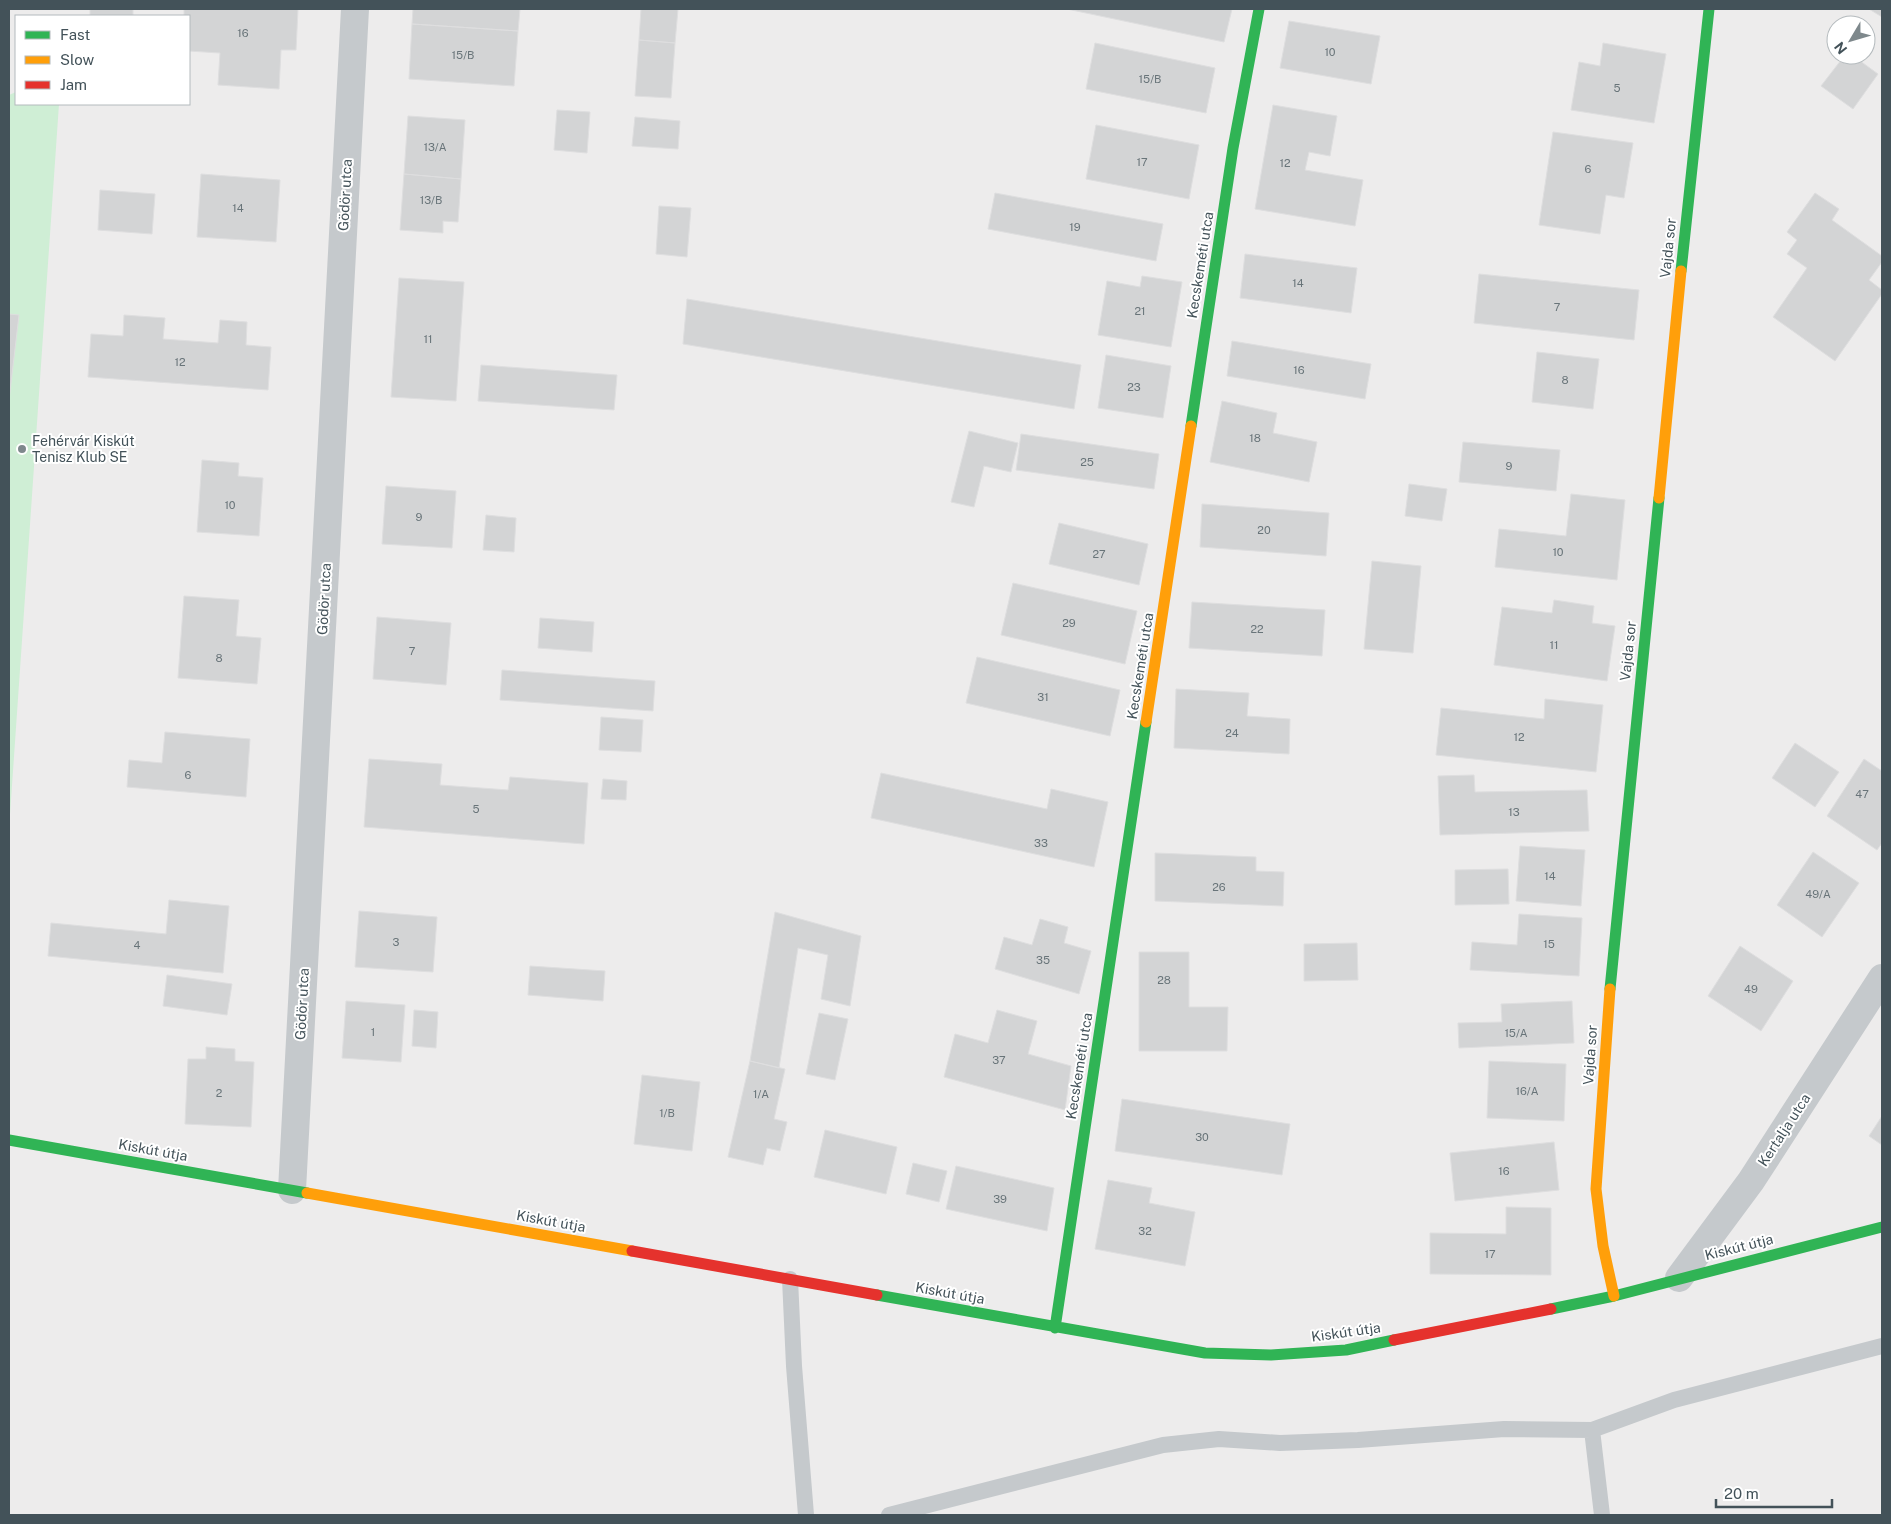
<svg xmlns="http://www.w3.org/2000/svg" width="1891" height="1524" viewBox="0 0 1891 1524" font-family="'Public Sans',sans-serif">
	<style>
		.green { fill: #cfeed5 }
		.building { fill: #d3d4d5; stroke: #dededf }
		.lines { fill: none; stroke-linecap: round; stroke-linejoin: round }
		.lane { stroke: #c5c9cc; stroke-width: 16 }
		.street { stroke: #c5c9cc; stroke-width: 28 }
		.fast { stroke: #30b455; stroke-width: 11 }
		.slow { stroke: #ff9f0a; stroke-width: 11 }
		.jam { stroke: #e5322d; stroke-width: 11 }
		.poi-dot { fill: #7e888c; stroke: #fff; stroke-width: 2 }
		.labels { text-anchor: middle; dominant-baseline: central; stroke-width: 4; stroke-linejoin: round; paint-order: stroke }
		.number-label { font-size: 11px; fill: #687479 }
		.street-label { font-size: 14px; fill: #435259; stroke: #fff }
		.poi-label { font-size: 14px; fill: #435259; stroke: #fff; text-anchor: start }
	</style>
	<rect width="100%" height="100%" fill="#edecec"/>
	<path class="green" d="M16,92V104H59L9,829V95Z"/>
	<path class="building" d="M90,9H133V16H90Z
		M184,9H298L296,50H281L279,89L218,85L220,53L189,51V16H184Z
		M413,9H520L518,31L412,24Z
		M641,9H678L675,43L639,40Z
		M1067,9H1232L1224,42Z
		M1869,9H1882V17Z
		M1289,21L1380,36L1371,84L1280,68Z
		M412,24L518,31L514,86L409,79Z
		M639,40L675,43L671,98L635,96Z
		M1095,43L1215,68L1206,113L1086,89Z
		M1603,43L1666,54L1654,123L1571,110L1579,62L1600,66Z
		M1845,55H1852L1878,74L1853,109L1821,86Z
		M1273,105L1337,116L1330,156L1309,152L1305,170L1363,180L1355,226L1255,209Z
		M557,110L590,112L587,153L554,150Z
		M408,116L465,120L461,179L404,174Z
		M635,117L680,121L678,149L632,146Z
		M1096,125L1199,145L1189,199L1086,179Z
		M1553,132L1633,143L1624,198L1606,195L1600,234L1539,225Z
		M201,174L280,180L276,242L197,237Z
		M404,174L461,179L458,222L443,221V233L400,230Z
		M100,190L155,194L152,234L98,230Z
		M995,193L1163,224L1156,261L988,229Z
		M1815,193L1839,209L1832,220L1882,256V262L1869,280L1882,290V294L1835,361L1773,317L1807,268L1787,254L1797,240L1787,232Z
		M659,206L691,208L687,257L656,254Z
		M1245,254L1357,268L1351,313L1240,298Z
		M1479,274L1639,290L1634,340L1474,323Z
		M1142,276L1182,282L1171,347L1098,335L1107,281L1140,287Z
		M399,278L464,282L456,401L391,397Z
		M687,299L1081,365L1074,409L683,344Z
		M9,314L19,315L9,400Z
		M124,315L165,318L163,339L218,343L220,320L247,322L246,345L271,347L268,390L88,377L91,334L123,336Z
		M1232,341L1371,364L1365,399L1227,376Z
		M1537,352L1599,359L1593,409L1532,402Z
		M1106,355L1171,366L1163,418L1098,408Z
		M481,365L617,375L614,410L478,401Z
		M1222,401L1277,413L1273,433L1317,442L1309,482L1210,462Z
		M969,431L1018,443L1011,472L984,466L974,507L951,502Z
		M1021,434L1159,454L1154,489L1016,470Z
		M1463,442L1560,450L1556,491L1459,482Z
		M202,460L239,463L238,476L263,478L259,536L197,532Z
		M1409,484L1447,489L1442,521L1405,516Z
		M386,486L456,491L452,548L382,544Z
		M1571,494L1625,500L1617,580L1495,567L1499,529L1566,536Z
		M1202,504L1329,513L1326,556L1200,547Z
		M486,515L516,518L514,552L483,550Z
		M1059,523L1148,544L1139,585L1049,564Z
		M1372,561L1421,566L1413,653L1364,649Z
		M1013,583L1137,611L1125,664L1001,635Z
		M184,596L239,600L236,636L261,638L257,684L178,678Z
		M1554,600L1594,606L1592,623L1615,626L1607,681L1494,665L1502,607L1552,613Z
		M1192,602L1325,610L1322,656L1189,648Z
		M377,617L451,623L446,685L373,679Z
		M540,618L594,622L592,652L538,648Z
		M977,657L1120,690L1110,736L966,703Z
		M502,670L655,681L653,711L500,700Z
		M1176,689L1249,693L1247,716L1290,719L1289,754L1174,748Z
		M1545,699L1603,705L1596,772L1436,755L1441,708L1544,719Z
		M601,717L643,720L641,752L599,750Z
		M165,732L250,739L246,797L127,787L129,760L162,763Z
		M1795,743L1839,772L1815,807L1772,778Z
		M369,759L442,764L440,785L508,790L510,777L588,783L584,844L364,827Z
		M1864,759L1882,771V843L1877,850L1827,816Z
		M881,773L1047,809L1051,789L1108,802L1094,867L871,818Z
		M1474,775L1475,792L1587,790L1589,831L1440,835L1438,776Z
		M603,779L627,781L626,800L601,799Z
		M1520,846L1585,850L1581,906L1516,901Z
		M1813,852L1859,883L1822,937L1777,905Z
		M1155,853L1256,857V871L1284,872L1283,906L1155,901Z
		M1508,869L1509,904L1455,905V870Z
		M169,900L229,906L223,973L48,956L51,923L166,934Z
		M359,911L437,917L433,972L355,967Z
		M775,912L861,936L850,1006L821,999L828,955L798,948L779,1068L750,1061Z
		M1519,914L1582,918L1579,976L1470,970L1472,942L1517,945Z
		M1040,919L1068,927L1064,943L1091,951L1079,994L995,969L1004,937L1032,945Z
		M1357,943L1358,980L1304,981V944Z
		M1740,946L1793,981L1761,1031L1708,996Z
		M1139,952H1189V1007H1228L1227,1051H1139Z
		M530,966L605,971L603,1001L528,995Z
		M167,975L232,984L227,1015L163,1006Z
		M346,1001L405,1005L401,1062L342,1058Z
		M1572,1001L1574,1043L1459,1048L1458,1023L1502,1022L1501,1004Z
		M414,1010L438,1012L436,1048L412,1046Z
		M997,1010L1037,1021L1028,1054L1071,1066L1065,1110L944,1077L955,1034L988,1043Z
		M819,1013L848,1019L835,1080L806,1074Z
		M206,1047L235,1049V1061L254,1062L251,1127L185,1124L188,1059H206Z
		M750,1061L785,1069L774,1119L787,1122L780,1151L767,1148L763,1165L728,1157Z
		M1489,1061L1566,1064L1564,1121L1487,1118Z
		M642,1075L700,1082L692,1151L634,1144Z
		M1122,1099L1290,1124L1282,1175L1115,1151Z
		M1882,1116V1145L1869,1136Z
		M825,1130L897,1147L886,1194L814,1177Z
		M1554,1142L1559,1190L1455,1201L1450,1153Z
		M913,1163L947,1171L939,1202L906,1194Z
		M956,1166L1054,1188L1047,1231L946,1209Z
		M1108,1180L1152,1188L1149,1203L1195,1212L1185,1266L1095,1249Z
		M1506,1207L1551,1208V1275L1430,1274V1233L1506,1234Z"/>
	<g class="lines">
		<path class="lane" d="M790,1279L794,1366L806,1515
			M1592,1430L1602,1515
			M889,1515L1163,1445L1219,1439L1280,1443L1358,1440L1504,1429L1592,1430L1674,1400L1882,1346"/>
		<path class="street" d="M292,1190L355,9
			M1679,1278L1751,1181L1882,978"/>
		<path class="fast" d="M1681,271L1709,9
			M1191,426L1233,148L1259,9
			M1610,989L1659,498
			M9,1140L307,1193
			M877,1295L1205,1353L1271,1355L1346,1350L1394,1340
			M1551,1309L1614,1296L1882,1227
			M1055,1328L1146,722"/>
		<path class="slow" d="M1659,498L1681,271
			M1146,722L1191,426
			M1610,989L1596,1189L1603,1246L1614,1296
			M307,1193L632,1251"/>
		<path class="jam" d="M632,1251L877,1295
			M1394,1340L1551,1309"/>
	</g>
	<circle class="poi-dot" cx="22" cy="449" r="5"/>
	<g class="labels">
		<g class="number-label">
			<text x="243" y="33">16</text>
			<text x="1330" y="52">10</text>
			<text x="463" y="55">15/B</text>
			<text x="1150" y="79">15/B</text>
			<text x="1617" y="88">5</text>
			<text x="435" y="147">13/A</text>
			<text x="1142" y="162">17</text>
			<text x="1285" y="163">12</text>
			<text x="1588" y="169">6</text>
			<text x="431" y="200">13/B</text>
			<text x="238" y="208">14</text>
			<text x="1075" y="227">19</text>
			<text x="1298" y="283">14</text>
			<text x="1557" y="307">7</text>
			<text x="1140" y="311">21</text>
			<text x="428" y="339">11</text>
			<text x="180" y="362">12</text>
			<text x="1299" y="370">16</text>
			<text x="1565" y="380">8</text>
			<text x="1134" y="387">23</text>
			<text x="1255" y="438">18</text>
			<text x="1087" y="462">25</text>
			<text x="1509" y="466">9</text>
			<text x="230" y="505">10</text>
			<text x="419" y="517">9</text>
			<text x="1264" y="530">20</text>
			<text x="1558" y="552">10</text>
			<text x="1099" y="554">27</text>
			<text x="1069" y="623">29</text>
			<text x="1257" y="629">22</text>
			<text x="1554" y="645">11</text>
			<text x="412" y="651">7</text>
			<text x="219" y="658">8</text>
			<text x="1043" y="697">31</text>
			<text x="1232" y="733">24</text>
			<text x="1519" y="737">12</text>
			<text x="188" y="775">6</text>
			<text x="1862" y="794">47</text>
			<text x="476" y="809">5</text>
			<text x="1514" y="812">13</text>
			<text x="1041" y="843">33</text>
			<text x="1550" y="876">14</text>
			<text x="1219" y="887">26</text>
			<text x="1818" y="894">49/A</text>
			<text x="396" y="942">3</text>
			<text x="1549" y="944">15</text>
			<text x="137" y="945">4</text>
			<text x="1043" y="960">35</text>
			<text x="1164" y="980">28</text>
			<text x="1751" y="989">49</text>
			<text x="373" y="1032">1</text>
			<text x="1516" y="1033">15/A</text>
			<text x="999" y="1060">37</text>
			<text x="1527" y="1091">16/A</text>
			<text x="219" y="1093">2</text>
			<text x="761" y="1094">1/A</text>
			<text x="667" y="1113">1/B</text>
			<text x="1202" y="1137">30</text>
			<text x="1504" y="1171">16</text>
			<text x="1000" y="1199">39</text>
			<text x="1145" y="1231">32</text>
			<text x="1490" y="1254">17</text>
		</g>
		<g class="street-label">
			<text transform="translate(345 195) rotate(-87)">Gödör utca</text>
			<text transform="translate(1668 248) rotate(-84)">Vajda sor</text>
			<text transform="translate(1200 265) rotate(-81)">Kecskeméti utca</text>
			<text transform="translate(324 599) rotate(-87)">Gödör utca</text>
			<text transform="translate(1628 651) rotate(-84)">Vajda sor</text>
			<text transform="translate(1140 666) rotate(-81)">Kecskeméti utca</text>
			<text transform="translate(302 1004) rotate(-87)">Gödör utca</text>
			<text transform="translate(1590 1055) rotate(-86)">Vajda sor</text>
			<text transform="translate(1079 1066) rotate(-81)">Kecskeméti utca</text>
			<text transform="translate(1784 1130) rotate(-57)">Kertalja utca</text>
			<text transform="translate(153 1150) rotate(10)">Kiskút útja</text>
			<text transform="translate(551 1221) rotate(10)">Kiskút útja</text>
			<text transform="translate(1739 1247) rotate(-14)">Kiskút útja</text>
			<text transform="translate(950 1293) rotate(10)">Kiskút útja</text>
			<text transform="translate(1346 1332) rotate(-8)">Kiskút útja</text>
		</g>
		<g class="poi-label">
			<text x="32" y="441">Fehérvár Kiskút<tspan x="32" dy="16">Tenisz Klub SE</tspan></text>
		</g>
	</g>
	<rect width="1891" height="1524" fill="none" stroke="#435259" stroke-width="20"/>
	<rect x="15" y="15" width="175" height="90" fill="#ffffff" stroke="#b4babd"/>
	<rect x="25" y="31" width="25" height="8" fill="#30b455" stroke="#b4babd"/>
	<text x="60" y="40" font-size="15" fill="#435259">Fast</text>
	<rect x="25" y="56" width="25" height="8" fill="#ff9f0a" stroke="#b4babd"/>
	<text x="60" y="65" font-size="15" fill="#435259">Slow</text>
	<rect x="25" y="81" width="25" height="8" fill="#e5322d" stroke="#b4babd"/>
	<text x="60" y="90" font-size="15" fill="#435259">Jam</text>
	<g transform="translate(1851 40) rotate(232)"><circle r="24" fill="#ffffff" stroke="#b4babd"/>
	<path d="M0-4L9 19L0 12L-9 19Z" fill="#7e888c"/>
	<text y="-8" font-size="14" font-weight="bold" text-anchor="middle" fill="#435259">N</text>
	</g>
	<path d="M1716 1499v8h116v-8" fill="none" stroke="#435259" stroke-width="2.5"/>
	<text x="1724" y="1499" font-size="15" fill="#435259" stroke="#ffffff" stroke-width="4" paint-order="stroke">20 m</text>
</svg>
